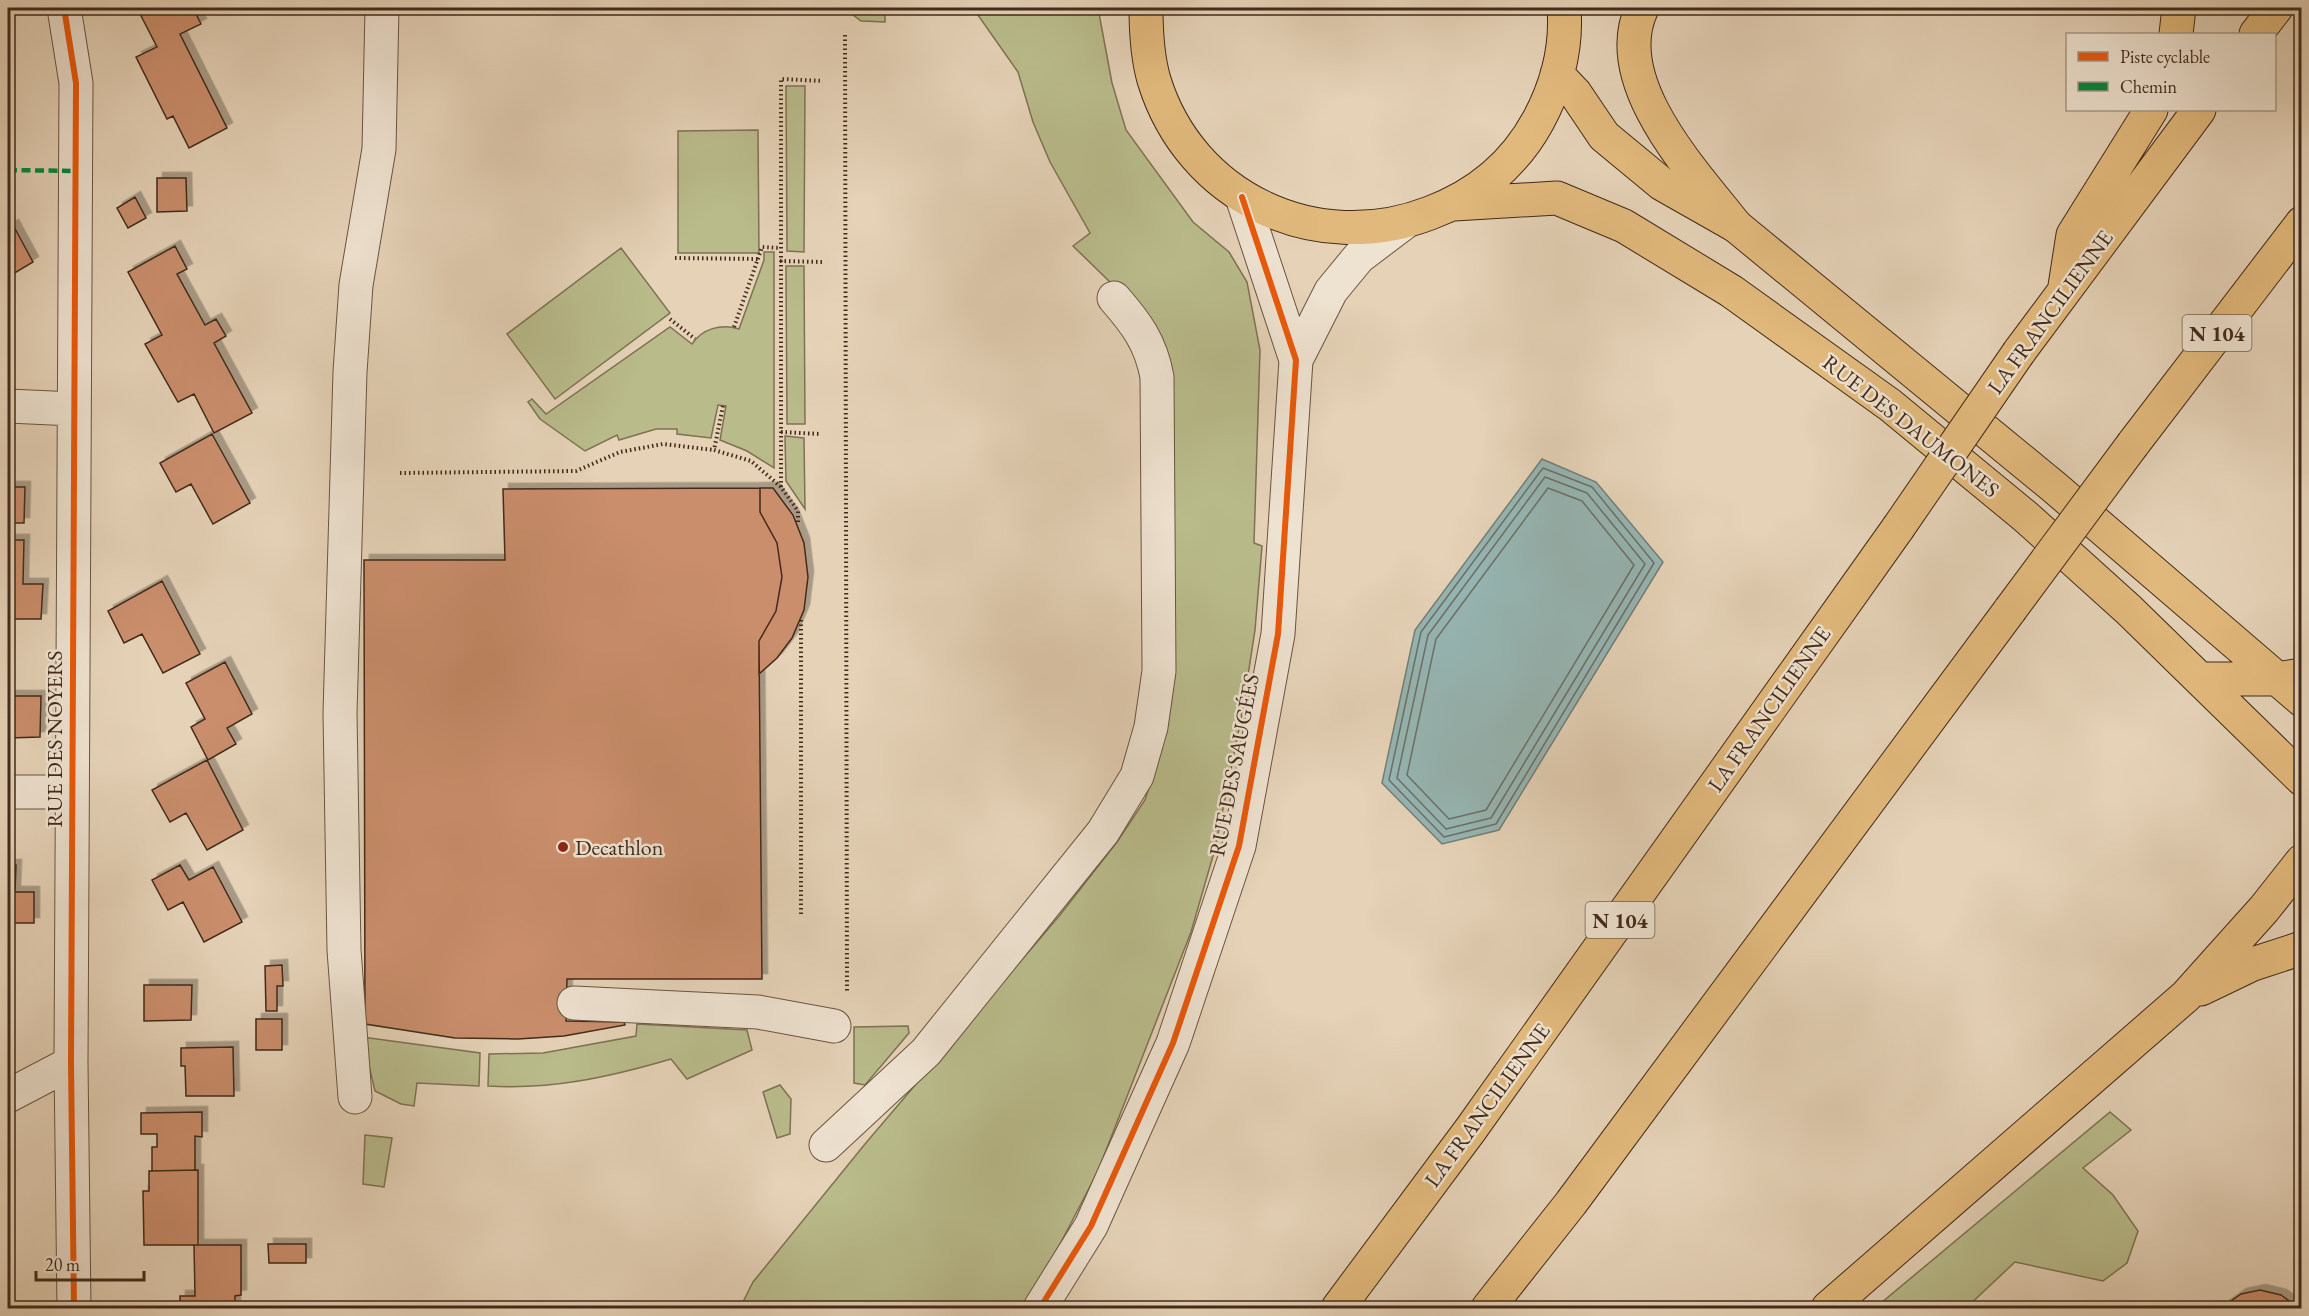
<svg xmlns="http://www.w3.org/2000/svg" width="2309" height="1316" viewBox="0 0 2309 1316" font-family="'EB Garamond',serif">
	<style>
		.green { fill: #b9bb8b; stroke: #7e7252; stroke-width: 1.5 }
		.water { fill: #96b6b4; stroke: #747e76; stroke-width: 1.5 }
		.lines { fill: none; stroke-linecap: round; stroke-linejoin: round }
		.shore { stroke: #6c7067; stroke-width: 1.5 }
		.building { fill: #ca8e6c; stroke: #422a1a; stroke-width: 1.5; filter: url(#shadow) }
		.minor-casing { stroke: #6b5441; stroke-width: 35 }
		.major-casing { stroke: #422a1a; stroke-width: 35 }
		.highway-casing { stroke: #422a1a; stroke-width: 35 }
		.path { stroke: #422a1a; stroke-width: 4; stroke-dasharray: 1.5 3; stroke-linecap: butt }
		.minor { stroke: #eee2d0; stroke-width: 33 }
		.major { stroke: #e2b97c; stroke-width: 33 }
		.highway { stroke: #e2b97c; stroke-width: 33 }
		.highway-bridge-casing { stroke: #422a1a; stroke-width: 35; stroke-linecap: butt }
		.highway-bridge { stroke: #e2b97c; stroke-width: 33 }
		.quiet { stroke: #00873e; stroke-width: 4.5; stroke-dasharray: 9 4.5; stroke-linecap: butt }
		.cycleway-casing { stroke: #eee2d0; stroke-width: 10 }
		.cycleway { stroke: #e8590c; stroke-width: 6 }
		.poi-dot { fill: #8f2418; stroke: #eee2d0; stroke-width: 2 }
		.labels { text-anchor: middle; dominant-baseline: central; stroke-width: 5; stroke-linejoin: round; paint-order: stroke }
		.shield { fill: #eee2d0; stroke: #766151; stroke-width: 1.5 }
		.shield-label { font-size: 21px; font-weight: bold; fill: #422a1a }
		.street-label { font-size: 22px; fill: #422a1a; stroke: #eee2d0 }
		.poi-label { font-size: 22px; fill: #422a1a; stroke: #eee2d0; text-anchor: start }
	</style>
	<defs>
		<filter id="shadow"><feDropShadow dx="5.5" dy="-5.5" stdDeviation="0" flood-color="#0004"/></filter>
	</defs>
	<rect width="100%" height="100%" fill="#e5d2b7"/>
	<filter id="stains"><feTurbulence type="fractalNoise" baseFrequency=".00333" numOctaves="4"/><feColorMatrix values="0 0 0 0 .2 0 0 0 0 .09 0 0 0 0 .02 0 0 0 .5 -.17"/></filter>
	<radialGradient id="worn" r=".72"><stop offset=".6" stop-color="#630" stop-opacity="0"/><stop offset="1" stop-color="#630" stop-opacity=".3"/></radialGradient>
	<path class="green" d="M844,8H885V22L861,21Z
		M973,8H1098L1112,83L1126,130L1193,222L1229,252L1247,282L1260,350L1254,543L1262,546L1255,630L1242,714L1215,849L1191,932L1098,1171L1058,1248L1022,1308H740L753,1282L865,1144L1060,915L1117,842L1145,800L1160,753L1172,474L1114,286L1073,246L1090,233L1050,162L1033,122L1018,72Z
		M786,86H805L804,252L787,251Z
		M758,130L759,253H678V131Z
		M621,248L670,313L555,399L507,334Z
		M764,252H774V468L747,451L720,440L726,406L718,405L711,438L677,434V429H656L619,440L617,435L585,451L540,419L528,402L532,399L546,414L670,327L692,344C702,329 721,323 739,329L764,260Z
		M786,266H804L805,424H787Z
		M785,436L804,438L805,509L786,481Z
		M637,1024L747,1030L752,1050L687,1079L671,1059C610,1077 551,1090 488,1086L489,1054L543,1053L636,1036Z
		M908,1026L909,1033L865,1085L854,1083V1027Z
		M362,1037L480,1053L479,1086L417,1083L414,1106L401,1104L375,1091Z
		M780,1085L791,1099L790,1134L777,1138L763,1092Z
		M2110,1112L2131,1130L2083,1168L2113,1195L2138,1231L2127,1263L2103,1281L2015,1262L1966,1308H1875Z
		M365,1135L392,1138L384,1187L363,1184Z"/>
	<path class="water" d="M1542,459L1596,482L1663,562L1499,830L1442,844L1382,783L1415,630Z"/>
	<g class="lines">
		<path class="shore" d="M1543,468L1592,487L1654,563L1496,824L1444,837L1389,780L1421,632Z
			M1545,477L1587,493L1645,564L1491,818L1446,829L1397,778L1428,635Z
			M1548,488L1582,501L1634,565L1486,810L1449,819L1407,775L1436,639Z"/>
	</g>
	<path class="building" d="M137,8H193L201,24L180,34L227,128L189,148L173,116L167,119L136,57L157,47Z
		M157,178H186L187,211L157,212Z
		M135,197L146,218L128,228L117,208Z
		M13,225L33,262L8,277V228Z
		M175,246L187,269L177,274L205,325L216,319L226,336L214,343L252,413L214,433L194,394L178,402L145,344L162,335L128,272Z
		M212,434L250,503L213,524L191,484L176,492L160,463Z
		M8,487H25L24,523H8Z
		M760,488H773L793,515L804,543L808,577L804,610L792,638L777,658L759,674V641L776,611L782,577L777,543L760,512Z
		M760,488V512L777,543L782,577L776,611L759,641L762,979H567L566,1021L624,1022L625,1025L564,1036L518,1039L455,1038L365,1024L364,560H505L503,489Z
		M8,540H24L23,584H43L41,619H8Z
		M162,581L200,654L163,673L142,634L124,643L108,611Z
		M225,662L252,714L227,728L236,744L208,760L191,727L205,719L186,683Z
		M8,696H41L40,737L8,738Z
		M207,760L243,830L207,850L186,813L170,822L152,790Z
		M8,865H16L15,892H34V923H8Z
		M180,865L189,880L213,867L242,922L204,942L183,902L168,910L152,880Z
		M282,965L283,986H277V1011H266L265,966Z
		M144,985H192L191,1020L144,1021Z
		M256,1019H282V1050H256Z
		M233,1047L234,1096H186L185,1066H181V1048Z
		M202,1112V1137L195,1136V1170L152,1171V1147H157V1134H141V1113Z
		M198,1170V1245H144L143,1191H149V1171Z
		M268,1244H306V1263H269Z
		M194,1245H241V1295L235,1296V1308H180V1296H195Z
		M2260,1290L2281,1295L2299,1308H2221L2241,1294Z"/>
	<g class="lines">
		<defs>
			<path id="minor" d="M64,8L76,83L71,1063L74,1308
				M1296,360L1331,291L1359,257L1404,223
				M8,406L74,409
				M8,792H72
				M574,1003L758,1012L834,1026
				M8,1096L71,1063
				M355,1097L344,950L340,713L350,372L356,285L379,149L382,8
				M826,1145L926,1052L1103,832L1137,776L1151,727L1159,671L1157,377C1151,343 1136,323 1114,298
				M1040,1308L1091,1226L1173,1043L1239,846L1278,634L1296,360L1242,197"/>
			<path id="major" d="M1146,8C1146,32 1147,56 1154,80C1190,198 1316,257 1430,213C1476,196 1514,165 1538,121C1557,86 1567,47 1564,8
				M1557,74L1575,93L1604,136L1662,184L1736,226L2054,487L2302,700
				M1454,204L1557,198L1624,226L1731,291L1890,405L2026,517L2129,610L2302,779
				M2201,679H2277"/>
			<path id="highway" d="M1642,8C1607,82 1694,172 1736,226
				M2176,34L2179,8
				M2256,34L2276,8
				M2065,286L2073,235L2151,110
				M2019,352L2199,110
				M2133,444L2302,223
				M2277,679L2302,675
				M2201,989L2253,964L2302,948
				M1338,1308L1471,1129L1898,528
				M1488,1308L1571,1203L2010,610
				M1828,1308L2186,996L2264,909L2302,861"/>
		</defs>
		<use href="#minor" class="minor-casing"/>
		<use href="#major" class="major-casing"/>
		<use href="#highway" class="highway-casing"/>
		<path class="path" d="M845,35L847,993
			M675,258L759,259
			M780,261L822,262
			M670,319L695,339
			M734,327L762,247L780,248
			M723,406L714,450L751,461L781,487L798,511V525
			M781,432L820,434
			M400,473L576,471L620,452L663,444L714,450
			M781,487V79L823,81
			M801,620V914"/>
		<use href="#minor" class="minor"/>
		<use href="#major" class="major"/>
		<use href="#highway" class="highway"/>
		<defs>
			<path id="highway-bridge" d="M1898,528L2019,352
				M2010,610L2133,444"/>
		</defs>
		<use href="#highway-bridge" class="highway-bridge-casing"/>
		<use href="#highway-bridge" class="highway-bridge"/>
		<path class="quiet" d="M8,170L75,171"/>
		<defs>
			<path id="cycleway" d="M64,8L76,83L71,1063L74,1308
				M1040,1308L1091,1226L1173,1043L1239,846L1278,634L1296,360L1242,197"/>
		</defs>
		<use href="#cycleway" class="cycleway-casing"/>
		<use href="#cycleway" class="cycleway"/>
	</g>
	<circle class="poi-dot" cx="563" cy="847" r="6"/>
	<g class="labels">
		<g class="shield">
			<rect x="2182.5" y="315" width="69" height="36" rx="4.5"/>
			<rect x="1585.5" y="902" width="69" height="36" rx="4.5"/>
		</g>
		<g class="shield-label">
			<text x="2217" y="333">N 104</text>
			<text x="1620" y="920">N 104</text>
		</g>
		<g class="street-label">
			<text transform="translate(2050 312) rotate(-54)">LA FRANCILIENNE</text>
			<text transform="translate(1911 426) rotate(38)">RUE DES DAUMONES</text>
			<text transform="translate(1769 709) rotate(-55)">LA FRANCILIENNE</text>
			<text transform="translate(54 739) rotate(-90)">RUE DES NOYERS</text>
			<text transform="translate(1234 765) rotate(-79)">RUE DES SAUGÉES</text>
			<text transform="translate(1487 1105) rotate(-54)">LA FRANCILIENNE</text>
		</g>
		<g class="poi-label">
			<text x="575" y="847">Decathlon</text>
		</g>
	</g>
	<rect width="2309" height="1316" fill="none" stroke="#e5d2b7" stroke-width="30"/>
	<rect x="9" y="9" width="2291" height="1298" fill="none" stroke="#422a1a" stroke-width="3"/>
	<rect x="15" y="15" width="2279" height="1286" fill="none" stroke="#422a1a" stroke-width="1.5"/>
	<rect x="2066" y="33" width="210" height="78" fill="#eee2d0" stroke="#a99887" stroke-width="1.5"/>
	<rect x="2078" y="52" width="30" height="9" fill="#e8590c" stroke="#a99887" stroke-width="1.5"/>
	<text x="2120" y="63" font-size="18" fill="#422a1a">Piste cyclable</text>
	<rect x="2078" y="82" width="30" height="9" fill="#00873e" stroke="#a99887" stroke-width="1.5"/>
	<text x="2120" y="93" font-size="18" fill="#422a1a">Chemin</text>
	<path d="M36 1271v9h108v-9" fill="none" stroke="#422a1a" stroke-width="3"/>
	<text x="45" y="1271" font-size="18" fill="#422a1a" stroke="#eee2d0" stroke-width="4.5" paint-order="stroke">20 m</text>
	<rect width="100%" height="100%" filter="url(#stains)"/>
	<rect width="100%" height="100%" fill="url(#worn)"/>
</svg>
